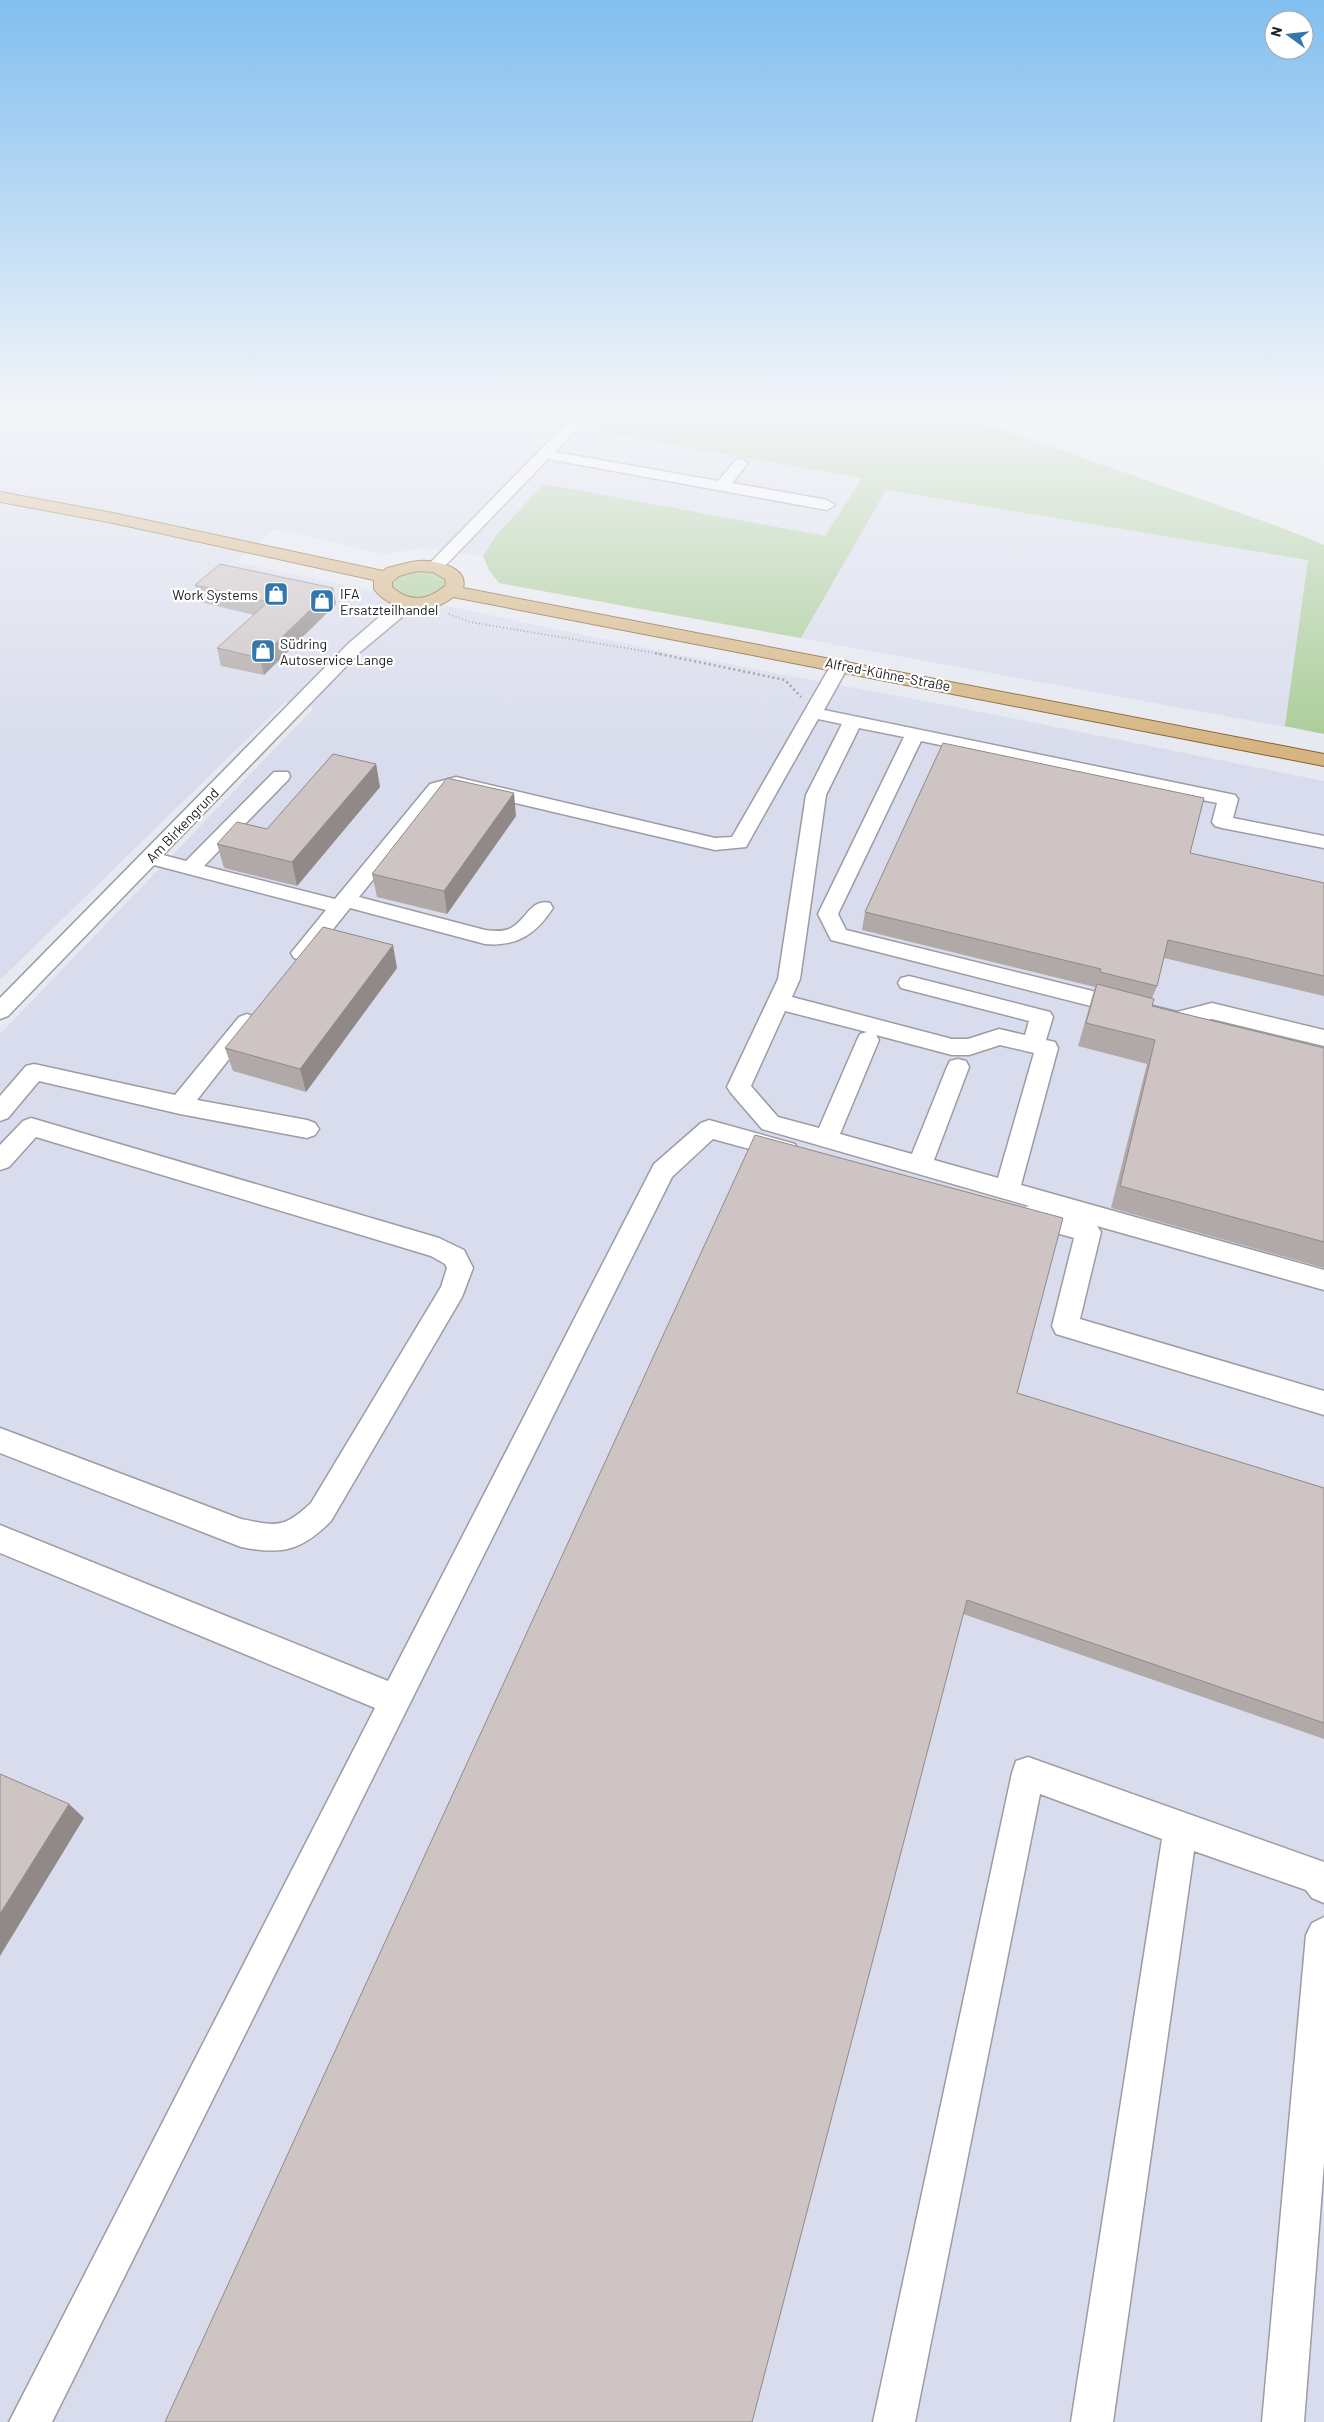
<svg xmlns="http://www.w3.org/2000/svg" width="1324" height="2422" viewBox="0 0 1324 2422" font-family="Barlow,sans-serif">
	<style>
		.built { fill: #d9dcec }
		.green { fill: #a9cc96 }
		.lines { fill: none; stroke-linecap: round; stroke-linejoin: round }
		.minor-casing { stroke: #9b9ca4; stroke-width: 3 }
		.major-casing { stroke: #85612a; stroke-width: 2 }
		.highway-casing { stroke: #85612a; stroke-width: 2 }
		.path-far1 { stroke: #8f9196; stroke-width: 2; stroke-dasharray: 1 2.5; stroke-linecap: butt }
		.path { stroke: #8f9196; stroke-width: 2.5; stroke-dasharray: 2 3; stroke-linecap: butt }
		.minor { fill: #fff; fill-rule: evenodd }
		.major { fill: #d6b582; fill-rule: evenodd }
		.highway { fill: #bb832e; fill-rule: evenodd }
		.wall { fill: #b1a9a8 }
		.shaded-wall { fill: #908988 }
		.building { fill: #cec4c3; stroke: #908988 }
		.labels { text-anchor: middle; dominant-baseline: central; stroke-width: 4.5; stroke-linejoin: round; paint-order: stroke }
		.far-poi-label { font-size: 14px; fill: #202124; stroke: #fff; text-anchor: start }
		.far-street-label { font-size: 14px; fill: #202124; stroke: #fff }
	</style>
	<rect width="100%" height="100%" fill="#e7e9f1"/>
	<path class="built" d="M0,409H944L1280,527L1324,545V734L499,583L489,570L483,556L423,548L385,554L275,529L239,558L159,626L236,562L685,656L951,706L1324,781V2422H0V1034L314,708L285,702L0,980Z"/>
	<path class="green" d="M615,409H944L1280,527L1324,545V734L1285,726L1308,560L886,490L801,638L499,583L489,570L483,556L497,534L544,484L825,536L862,478L595,431Z
		M431,570L443,575L447,582L446,586C430,597 419,599 400,597L388,583C397,569 417,570 431,570Z"/>
	<g class="lines">
		<defs>
			<path id="minor" d="M580,409H595L555,452L718,481L736,460L741,459L748,463L732,483L827,500L835,505L827,510L548,459L441,570H429L427,567L429,564Z
				M406,597L412,599L414,602L402,617L360,652L163,855L186,861L274,772H288L290,776L288,780L204,866L335,899L430,784L456,777L715,838L732,837L831,665L834,661H846L849,665L824,710L1235,795L1238,799L1233,818L1324,836V848L1222,828L1215,826L1212,822L1217,803L921,741L838,914L846,930L1177,1012L1212,1003L1324,1030V1046L1212,1019L1177,1028L831,940L818,914L904,737L859,728L826,795L800,979L792,997L952,1039H968L999,1029L1025,1035L1029,1021L901,988L898,983L901,978L909,976L1050,1012L1053,1017L1046,1040L1055,1042L1058,1048L1021,1185L1324,1270V1290L1097,1226L1101,1232L1080,1319L1324,1391V1415L1056,1334L1052,1326L1074,1238L1020,1223L1016,1216L1020,1209L1029,1206L1043,1210L762,1129L731,1093L727,1087L778,979L806,795L842,724L818,719L746,847L715,850L456,789L444,792L359,897L485,930C493,931 502,932 509,929C526,922 530,898 550,903L553,908C536,934 517,947 485,944L350,908L310,958L302,960L294,958L291,953L326,910L154,865L8,1016L0,1019V998L348,644L400,599ZM785,1011L867,1032L860,1034L857,1040L819,1128L778,1117L751,1086ZM876,1035L952,1055H969L1000,1045L1034,1053L998,1178L934,1160L969,1067L966,1061L958,1059L950,1061L947,1067L912,1154L840,1134L879,1040Z
				M247,1014L255,1017L258,1022L197,1100L307,1120L315,1123L319,1129L315,1135L307,1138L180,1114L39,1081L8,1118L0,1121V1096L26,1066L34,1064L175,1095L239,1017Z
				M31,1118L439,1238L464,1250L473,1268L462,1297L331,1521C301,1551 282,1555 241,1547L0,1453V1428L241,1519C277,1526 283,1529 311,1503L441,1287L447,1268L445,1264L431,1256L36,1137L9,1167L0,1170V1145L23,1121Z
				M709,1120L795,1144L798,1150L795,1156L786,1159L713,1139L672,1177L52,2422H9L375,1708L0,1553V1525L388,1681L654,1164L701,1123Z
				M1028,1757L1324,1862V1903L1312,1898L1306,1890L1194,1851L1113,2422H1071L1162,1839L1040,1794L915,2422H873L1012,1773L1016,1761Z
				M1324,1917V2163L1304,2422H1262L1306,1935L1312,1923Z"/>
			<path id="major" d="M0,492L113,513L383,571L387,568C397,566 408,562 418,561C434,560 469,566 463,588L1324,754V766L453,597C433,615 391,613 374,589V580L113,523L0,502ZM417,571L433,572L445,579L446,585C429,600 411,604 392,587V582L399,576Z"/>
			<path id="highway" d="M1312,409H1324V415L1314,412Z"/>
		</defs>
		<use href="#minor" class="minor-casing"/>
		<use href="#major" class="major-casing"/>
		<use href="#highway" class="highway-casing"/>
		<path class="path-far1" d="M449,614L470,622L661,654"/>
		<path class="path" d="M655,653L785,680L801,697"/>
		<use href="#minor" class="minor"/>
		<use href="#major" class="major"/>
		<use href="#highway" class="highway"/>
	</g>
	<path class="wall" d="M195,585L333,588L336,604L264,675L221,666L217,648L254,615L200,602Z
		M376,764L380,787L297,886L224,868L217,844L267,829Z
		M516,816L447,914L377,897L372,874Z
		M1190,853L1324,883V996L1164,958L1157,986L1152,998V1006L1324,1048V1268L1111,1208L1147,1064L1078,1046L1095,987L862,930L865,912Z
		M397,968L306,1092L233,1071L225,1048Z
		M1017,1393L1324,1488V1739L963,1614Z"/>
	<path class="shaded-wall" d="M333,588L336,604L264,675L260,658Z
		M376,764L380,787L297,886L292,862Z
		M514,793L516,816L447,914L444,891Z
		M393,945L397,968L306,1092L300,1069Z
		M69,1804L84,1818L0,1956V1914Z"/>
	<path class="building" d="M220,564L333,588L260,658L217,648L268,602L195,585Z
		M943,743L1204,798L1190,853L1324,883V976L1168,940L1157,986L1100,972L1101,969L865,912Z
		M333,754L376,764L292,862L217,844L237,822L267,829Z
		M447,778L514,793L444,891L372,874Z
		M323,927L393,945L300,1069L225,1048Z
		M1097,984L1154,999L1152,1006L1324,1048V1242L1120,1186L1155,1040L1086,1023Z
		M755,1135L1063,1218L1017,1393L1324,1488V1723L967,1600L752,2422H165Z
		M0,1774L69,1804L0,1914Z"/>
	<linearGradient id="sky" x2="0" y2="1"><stop stop-color="#81bfef"/><stop offset="0.55" stop-color="#f4f5f9"/><stop offset="1" stop-color="#f4f5f9" stop-opacity="0"/></linearGradient>
	<rect width="1324" height="748" fill="url(#sky)"/>
	<defs>
		<symbol id="shop-square" viewBox="-11 -11 22 22"><rect x="-9" y="-9" width="18" height="18" rx="4" fill="#3377ac" stroke="#fff"/><path d="M-5-2.5h2.3a2.7 3.5 0 0 1 5.4 0H5L5.5 6h-11ZM-1.5-2.5h3a1.5 2.3 0 0 0-3 0Z" fill="#fff"/></symbol>
	</defs>
	<g fill-rule="evenodd">
		<use href="#shop-square" x="262" y="580" width="28" height="28"/>
		<use href="#shop-square" x="308" y="587" width="28" height="28"/>
		<use href="#shop-square" x="249" y="637" width="28" height="28"/>
	</g>
	<g class="labels">
		<g class="far-poi-label">
			<text x="340" y="593">IFA<tspan x="340" dy="16">Ersatzteilhandel</tspan></text>
			<text x="258" y="594" text-anchor="end">Work Systems</text>
			<text x="280" y="643">Südring<tspan x="280" dy="16">Autoservice Lange</tspan></text>
		</g>
		<g class="far-street-label">
			<text transform="translate(888 674) rotate(11)">Alfred-Kühne-Straße</text>
			<text transform="translate(182 825) rotate(-46)">Am Birkengrund</text>
		</g>
	</g>
	<g transform="translate(1289 35) rotate(285)"><circle r="24" fill="#ffffff" stroke="#a6a6a7"/>
	<path d="M0-4L9 19L0 12L-9 19Z" fill="#3377ac"/>
	<text y="-8" font-size="14" font-weight="bold" text-anchor="middle" fill="#202124">N</text>
	</g>
</svg>
